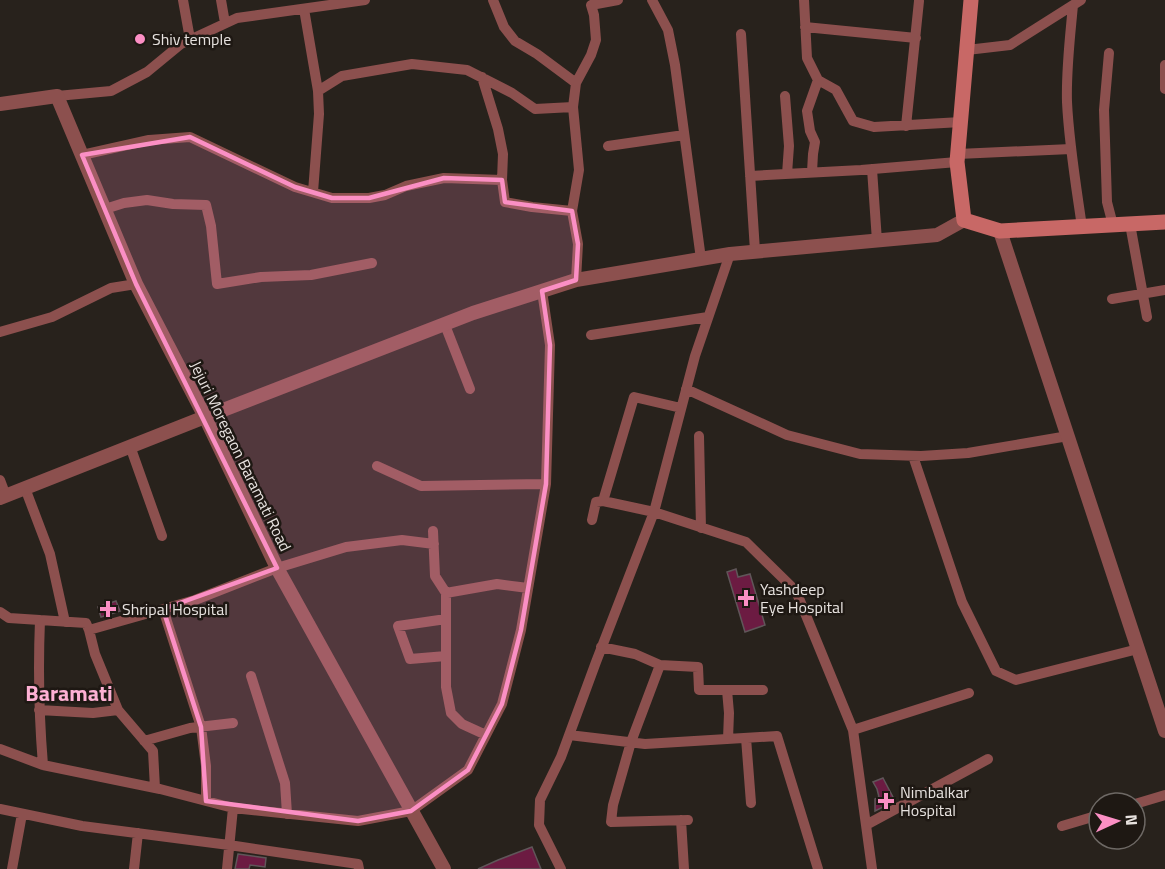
<svg xmlns="http://www.w3.org/2000/svg" width="1165" height="869" viewBox="0 0 1165 869" font-family="'Titillium Web',sans-serif">
	<style>
		.building { fill: #6c1b42; stroke: #605659; stroke-width: 1.5 }
		.lines { fill: none; stroke-linecap: round; stroke-linejoin: round }
		.minor { stroke: #8c504e; stroke-width: 10 }
		.tertiary { stroke: #8c504e; stroke-width: 14 }
		.secondary { stroke: #c86866; stroke-width: 15 }
		.marked { fill: #fb8fc4; fill-opacity: 0.2; stroke: #fb8fc4; stroke-width: 4.5; stroke-linejoin: round }
		.poi-dot { fill: #fb8fc4; stroke: #1e1813; stroke-width: 2 }
		.labels { text-anchor: middle; dominant-baseline: central; stroke-width: 5; stroke-linejoin: round; paint-order: stroke }
		.poi-label { font-size: 16px; fill: #e7e2df; stroke: #1e1813; text-anchor: start }
		.street-label { font-size: 16px; fill: #e7e2df; stroke: #1e1813 }
		.district-label { font-size: 22px; font-weight: bold; fill: #feb1d4; stroke: #1e1813 }
	</style>
	<rect width="100%" height="100%" fill="#28221c"/>
	<path class="building" d="M736,569L738,577L750,574L765,625L745,632L727,572Z
		M116,601L120,611L101,617L98,607Z
		M883,778L895,801L875,811V799L879,797L877,789L873,782Z
		M532,847L541,869H478L498,860Z
		M238,854L266,858L265,867L250,865L249,869H235Z"/>
	<g class="lines">
		<path class="minor" d="M183,0L190,39
			M221,0L225,23
			M493,0L504,27L515,41L537,54L576,83
			M652,0L668,30L675,65L701,259
			M804,0L807,58L818,80L836,90L853,121L874,127L961,122
			M1073,5C1070,38 1066,70 1067,102C1069,144 1076,185 1082,227
			M304,9L318,91
			M805,27L916,38
			M741,34L755,251
			M967,50L1010,45L1081,0
			M1109,53L1104,110L1107,202L1113,225
			M1165,65V89
			M482,77L498,129L503,154L502,180
			M57,96L111,91L147,72L181,44L237,18L365,0
			M785,96L789,146L787,174
			M906,126L919,1
			M608,146L684,135
			M958,154L1071,149
			M82,155L149,140L190,137L295,187L332,198H369L385,195L406,186L444,178L502,180L505,202L532,207L572,211L578,244L576,280
			M872,169L877,241
			M812,172L813,154L815,142L810,131L807,111L818,80
			M750,176L861,170L957,162
			M313,192L319,114L318,91L342,76L412,64L467,70L512,93L535,109L573,107
			M105,209L124,203L147,200L173,204L206,205L211,226L217,284L261,277L311,275L372,263
			M572,211L579,170L573,107L576,83L591,55L596,40L594,15L591,5L618,0
			M1130,224L1147,317
			M1112,299L1165,290
			M445,325L470,389
			M0,332L52,317L111,288L136,284
			M591,335L708,317
			M686,389L787,435L860,454L921,456L968,453L1068,436
			M699,436L701,528
			M130,446L162,536
			M913,456L962,602L996,671L1016,680L1138,649
			M377,466L421,486L546,484
			M0,480L6,496
			M25,488L50,554L65,622
			M603,501L634,397L681,408
			M592,520L596,502L603,501L654,512L746,542L796,591L853,730L872,869
			M433,531L435,576L446,593V687L451,713L462,724L486,735
			M446,593L497,584L528,588
			M163,609L201,727L206,766V801
			M0,612L9,618L86,623L89,630L95,654L118,710L153,751L155,788
			M40,620C38,669 39,717 43,765
			M89,630L195,600L277,568L346,547L402,540L434,544
			M601,647L635,654L660,665L698,667L699,690H763
			M446,656L410,659L398,626L446,619
			M660,665L631,742L613,805L611,822L688,820
			M251,676L285,783L287,814
			M727,690L729,713L728,739
			M39,710L93,713L118,710
			M853,730L969,693
			M569,735L645,744L777,736L818,869
			M746,738L751,803
			M144,741L190,728L233,723
			M0,749L43,765L160,789L233,808L358,821L411,811L468,770L502,704L521,630L546,484L550,345L542,291
			M1135,804L1165,795
			M0,809L82,826L229,845L358,864L359,869
			M681,820L684,869
			M866,825L988,759
			M1062,826L1099,815
			M12,869L22,814
			M134,869L138,833
			M227,869L233,808
			M561,869L539,825L540,800L561,757L596,662L654,512L695,356L730,254"/>
		<path class="tertiary" d="M0,104L57,96L136,284L205,417L277,568L444,869
			M1000,231L1165,731
			M0,498L205,417L473,313L576,280L730,254L937,235L964,220"/>
		<path class="secondary" d="M971,0L957,162L964,220L1000,231L1165,222"/>
	</g>
	<path class="marked" d="M190,137L295,187L332,198H369L444,178L502,180L505,202L572,211L578,244L576,280L542,291L550,345L546,484L521,630L502,704L468,770L411,811L358,821L206,801L201,727L163,609L277,568L136,284L82,155Z"/>
	<g class="poi-dot">
		<circle cx="140" cy="39" r="6"/>
		<path d="M743 589h6v6h6v6h-6v6h-6v-6h-6v-6h6z"/>
		<path d="M105 600h6v6h6v6h-6v6h-6v-6h-6v-6h6z"/>
		<path d="M883 792h6v6h6v6h-6v6h-6v-6h-6v-6h6z"/>
	</g>
	<g class="labels">
		<g class="poi-label">
			<text x="152" y="39">Shiv temple</text>
			<text x="760" y="589">Yashdeep<tspan x="760" dy="18">Eye Hospital</tspan></text>
			<text x="122" y="609">Shripal Hospital</text>
			<text x="900" y="792">Nimbalkar<tspan x="900" dy="18">Hospital</tspan></text>
		</g>
		<g class="street-label">
			<text transform="translate(241 456) rotate(64)">Jejuri Moregaon Baramati Road</text>
		</g>
		<g class="district-label">
			<text x="69" y="693">Baramati</text>
		</g>
	</g>
	<g transform="translate(1117 821) rotate(86)"><circle r="28" fill="#1e1813" stroke="#6e6965" stroke-width="1.5"/>
	<path d="M0-4.5L10 22L0 15L-10 22Z" fill="#fb8fc4"/>
	<text y="-9" font-size="16" font-weight="bold" text-anchor="middle" fill="#e7e2df">N</text>
	</g>
</svg>
